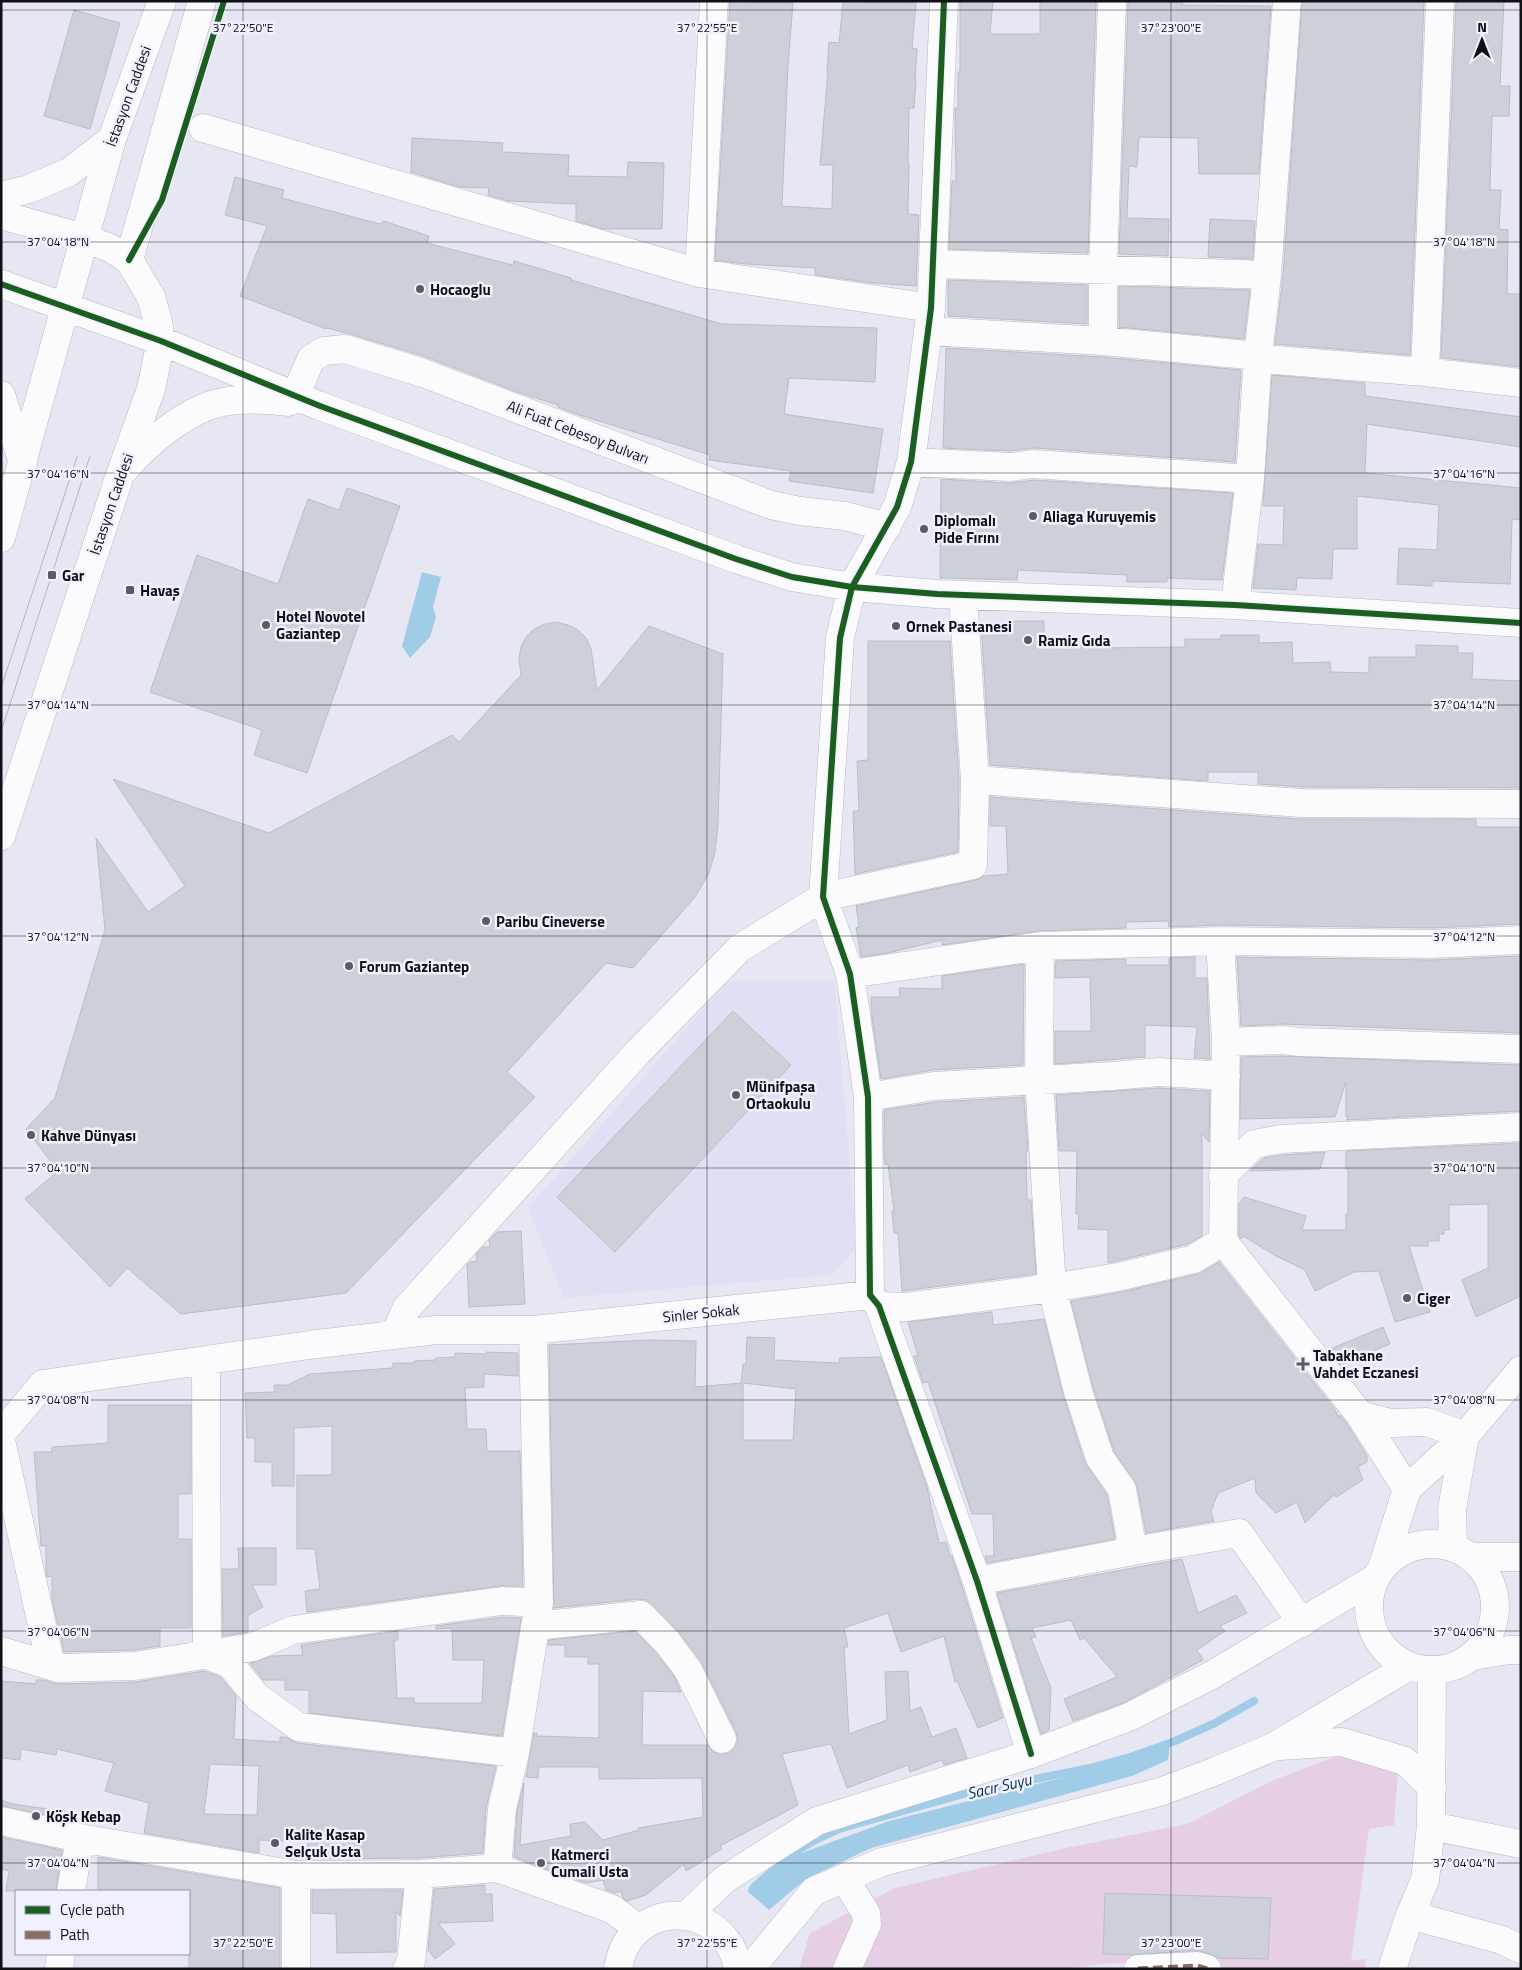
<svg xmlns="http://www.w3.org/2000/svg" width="1522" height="1970" viewBox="0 0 1522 1970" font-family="'Titillium Web',sans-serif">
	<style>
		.built { fill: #e0e0f5 }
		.green { fill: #e6cfe5 }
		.water { fill: #a1cce8 }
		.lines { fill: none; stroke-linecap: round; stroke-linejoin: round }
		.stream { stroke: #a1cce8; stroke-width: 8 }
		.building { fill: #cdd0d9; stroke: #bbbdc6; fill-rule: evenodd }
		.minor-casing { stroke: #b9b9c3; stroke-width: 29 }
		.major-casing { stroke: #b9b9c3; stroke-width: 29 }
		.minor { stroke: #fbfbfd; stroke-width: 28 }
		.major { stroke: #fbfbfd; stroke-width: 28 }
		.tram { stroke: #b5b5b8; stroke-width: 1 }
		.quiet { stroke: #8d6e63; stroke-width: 5; stroke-dasharray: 10 5; stroke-linecap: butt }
		.cycleway-casing { stroke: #f0f0fe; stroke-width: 9 }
		.cycleway { stroke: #1b5e20; stroke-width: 6 }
		.ticks { fill: none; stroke: #101017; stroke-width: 1; stroke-opacity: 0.45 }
		.poi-dot { fill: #5b5b64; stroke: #f0f0fe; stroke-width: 2 }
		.labels { text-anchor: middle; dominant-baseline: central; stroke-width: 5; stroke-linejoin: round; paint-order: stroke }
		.street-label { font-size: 15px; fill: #101017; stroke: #f0f0fe }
		.poi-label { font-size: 15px; font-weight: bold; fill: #101017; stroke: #f0f0fe; text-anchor: start }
		.water-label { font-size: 16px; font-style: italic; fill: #00364e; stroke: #f0f0fe }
		.ticks-label { font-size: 12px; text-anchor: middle; fill: #101017; stroke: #f0f0fe; stroke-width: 5; stroke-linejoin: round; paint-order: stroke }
	</style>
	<rect width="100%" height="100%" fill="#e7e7f3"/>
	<path class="built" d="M834,980L857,1247L832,1275L564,1298L528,1208L728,981Z"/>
	<path class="green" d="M1345,1753L1399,1761L1394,1825L1369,1829L1351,1961L1366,1959L1365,1969H1229L1181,1960L1102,1964L1064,1969H799L810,1933L895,1888L1066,1848L1187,1824L1274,1780Z"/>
	<path class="water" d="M422,572L441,577L433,607L436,617L430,637L410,658L402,646Z
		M1170,1744L1168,1760L1132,1776L871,1848L806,1879L769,1910L747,1891L799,1854L889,1821L1065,1777Z"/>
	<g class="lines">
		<path class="stream" d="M753,1888L789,1856L813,1841L839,1829L971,1792L1090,1768L1133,1756L1175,1741L1215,1723L1254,1701"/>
	</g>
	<path class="building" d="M730,1L793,3L788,64L782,206L832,209L833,165H820L828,71H827L829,42L839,43L843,1L916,3L912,48L917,49L915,79H916L914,108H909L908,163H909L908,214L919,215L916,286L873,283L815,275V268L745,264L715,260Z
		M960,1H993L990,34H1040V1H1096L1088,253L949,249L952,181H956L955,108H958V72H960Z
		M1128,1H1182V5L1271,6L1259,174H1199L1198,138L1139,137L1137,167L1129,166L1127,218L1169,219L1168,256L1119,254Z
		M1302,1H1424L1410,355L1275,344L1283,276Z
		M1456,1H1504L1500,86H1510L1509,116H1492L1490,190H1501L1499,229L1508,230L1507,294H1521V367L1441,358Z
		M74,10L120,23L90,129L44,116Z
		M412,138L503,143L502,152L569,155L568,176L627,177L628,162L664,163L662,229H603L576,221V204L508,201L488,195L489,188L459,187L411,172Z
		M235,177L284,190L282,198L380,224L384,221L429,236L427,243L513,265L514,261L571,278V280L722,324L877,328L875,382L789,378L784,414L883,429L873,493L789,481L791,471L709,460L710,455L579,415L558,407V405L520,393L429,358L350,334L327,328L326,329L240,296L267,226L225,215Z
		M1210,219L1255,221L1253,259L1208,257Z
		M948,280L1087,285V324L948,316Z
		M1119,286L1250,290L1244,339L1119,327Z
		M946,348L1102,357L1241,370L1235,462L1034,448L1010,451L943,448Z
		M1272,375L1365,383V396L1521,417V447L1367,424L1365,473L1521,488V520L1512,519L1510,584L1432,581V586L1397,584L1399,548L1437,550L1439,505L1357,496V549H1333L1332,579L1297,578L1296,590L1253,588L1258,544L1283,545L1284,506H1263Z
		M941,479L1010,483L1034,480L1233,493L1222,580L1167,578V582H1127V575L1018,570L1017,580L940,578Z
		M347,488L400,506L307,773L254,755L262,730L150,692L197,555L278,584L308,499L339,510Z
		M1007,621H1044V637L1099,639V648L1185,647V639H1221V635H1259V643L1292,642L1293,663L1330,662L1331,672L1369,673V657H1416V645L1458,646V653H1473L1472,679L1521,681V788L1302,787L1258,784V772H1208V781L990,765L981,625H1007Z
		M556,622L568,625L578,630L586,638L591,649L597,690L649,626L723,654L718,824L715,852L709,873L695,897L633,968L606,963L507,1072L535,1097L346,1293L181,1314L127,1268L110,1287L25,1199L58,1171L26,1129L55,1098L105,930L96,838L148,912L185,886L113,779L269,833L452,735L459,742L521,675L519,658L521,647L526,637L534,629L545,624Z
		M868,641H950L959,780L958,852L855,874L853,811H859L857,761L868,760Z
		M990,797L1300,819H1476V827H1521V924L1431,928L1220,925L1169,927L1168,921L1126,922V928L1038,931L942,945V940L888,953L861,957L856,928L859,927L856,906L976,880L984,876L1008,874L1006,826H990Z
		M1521,956V1033L1282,1024L1241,1026L1237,957L1431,960Z
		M1195,957V978H1207L1210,1059L1194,1058L1197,1027L1145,1025V1057L1055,1064V1031H1091V1016L1090,977L1055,978L1056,961L1126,959V965H1169V958Z
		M1024,964L1023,1065L933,1070L881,1079L872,1018L871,997H900L899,988L942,989V976Z
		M733,1011L791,1065L615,1252L557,1197Z
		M1281,1056L1521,1065V1111L1346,1120L1349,1117H1346V1082L1335,1117L1240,1119L1241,1057Z
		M1159,1088L1210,1091L1209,1142L1202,1134V1236L1188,1244L1108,1263V1230L1078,1229L1079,1214H1076L1077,1154L1076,1151H1059L1056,1095Z
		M1024,1097L1028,1151H1026L1027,1200H1031L1036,1274L902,1291L898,1233H894L892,1211H894L888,1164L885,1165L884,1155V1110L936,1102Z
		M1521,1143V1296L1476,1317L1462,1280L1488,1268V1204L1449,1205V1230H1444V1234H1439V1241H1428V1246H1409L1430,1312L1395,1322L1379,1271L1354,1272L1315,1291L1305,1270L1276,1256L1243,1236L1241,1239L1239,1236V1204L1244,1197L1306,1216L1302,1230H1346V1214H1348V1169H1346V1151Z
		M1325,1152L1320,1169L1250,1171L1264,1158L1283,1155Z
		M521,1231L525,1304L469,1307L467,1265L470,1262L477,1261L476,1254L483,1247H490L489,1240L497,1232Z
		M1219,1262L1334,1408L1340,1419V1415L1347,1424L1367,1456V1462L1358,1467L1363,1480L1336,1497L1334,1495L1305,1523L1297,1502L1276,1513L1256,1493L1255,1478L1218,1493L1211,1511L1214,1521L1146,1533L1137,1486L1114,1451L1093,1387L1071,1301L1122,1292L1198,1274Z
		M992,1312L993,1325L1044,1319L1063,1395L1085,1463L1107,1495L1115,1539L987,1563L985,1556H994L993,1514H972L928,1382L923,1383L914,1356H918L908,1322Z
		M1383,1327L1390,1344L1340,1365L1328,1350Z
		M747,1337L775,1338L774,1360L839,1363L840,1358L881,1357L927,1487L939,1543L946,1542L950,1556H952L962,1586L1003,1718L978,1728L957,1681L955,1682L944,1636L901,1652L888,1613L844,1628L848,1647H844L849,1734L887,1720L885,1672L908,1671L910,1711L921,1707L932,1737L956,1728L967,1758L944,1765L942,1760L910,1772L908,1765L847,1788L831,1744L782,1754L798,1805L720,1846L722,1849L686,1871L684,1864L646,1895L627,1901L623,1898L621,1891L615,1893L606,1890L603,1880L586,1883L558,1873L557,1870H548L514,1857L517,1811L524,1783L520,1845L571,1836L570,1824L585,1822L603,1840L639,1830L638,1828L703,1817L702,1778L599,1779V1767H539L538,1778L526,1777L534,1733H537V1736L599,1738V1664H588V1657H565V1645H548L549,1640L635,1631L656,1653L675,1678L681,1692L643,1691L642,1745H708L713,1752L721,1755L729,1753L735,1748L738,1740L736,1732L701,1661L679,1632L652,1604L646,1600L639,1599L554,1608L549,1345L648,1340L696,1341L695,1387L741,1383L743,1364H746ZM743,1383L796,1389L793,1440H743Z
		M486,1352L518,1353V1376L484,1374V1387L465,1388L467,1429H486L487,1451H520L523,1586H500L307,1612L305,1591L320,1589L315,1549H297V1475H332V1426L294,1428V1486H272V1462H255V1438H247L245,1393L275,1392L274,1385H288L310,1374L393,1368V1363H414V1361L436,1360V1358L455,1357V1353L486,1354Z
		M108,1405H191V1494H178V1539H191V1628H160V1646L134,1650L64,1652L52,1599V1576L47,1577L46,1573V1545L41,1546L34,1452H52V1447L108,1443Z
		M238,1548H276V1585H252L263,1607L248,1615V1632L223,1636L222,1569H239Z
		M1182,1559L1198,1613L1236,1595L1247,1613L1220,1626L1225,1631L1197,1650L1203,1660L1123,1703L1073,1721L1064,1699L1117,1677L1084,1638L1080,1640L1071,1620L1032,1628L1036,1637L1031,1638L1051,1688L1049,1730L1041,1734L997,1593Z
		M503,1617L521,1618L502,1736L309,1713V1690H285V1680H263L250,1663L272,1656L303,1655L301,1645L398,1631V1640H394L397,1698H414V1703H482L484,1660H453L452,1628L436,1629V1626Z
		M204,1671L220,1677L236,1696L234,1739L280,1742V1737H286L297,1743L496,1766L486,1808L483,1853L419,1858L307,1859L308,1842L259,1840V1853L144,1833L149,1803L105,1791L114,1763L57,1749L56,1755L21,1749L20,1760L1,1758V1681L36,1684V1680H43L58,1684L135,1682ZM210,1764L259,1766L257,1815L204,1814Z
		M1,1800L13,1804L75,1813L74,1821L1,1806Z
		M1,1837L62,1850L56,1891H6L9,1871L1,1869Z
		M98,1857L280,1888V1969H189V1891H98Z
		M485,1885V1894H492L493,1921L438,1923L455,1944L435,1959L428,1950L434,1889Z
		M312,1890H403L400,1916L396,1911V1952L337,1953L336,1914L312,1913Z
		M1105,1893L1271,1898L1268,1959L1217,1958L1211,1954L1196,1950L1133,1955L1103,1954Z"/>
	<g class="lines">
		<defs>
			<path id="minor" d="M944,1L931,308L911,462L897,507L852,587L840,638L823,897L850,974L868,1097L870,1295L879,1306L977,1581L1031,1754
				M203,128L699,273L931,308
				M1,196L29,189L69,172L112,139
				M1,215L84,238L110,248L129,260L151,297L158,321L161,341L151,389L120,475L1,836
				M129,260L202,1
				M933,264L1267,275
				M699,273L714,1
				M1,284L161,341L320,406L736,559L792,577L852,587L937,594L1235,605L1521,623
				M928,331L1103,341L1258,356L1275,360L1425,372L1521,383
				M1103,341V269L1112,1
				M1425,372L1440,1
				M1,395L23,463
				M295,396L311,359L324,351L345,349L423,373L771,505L800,511L845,516L887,527
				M911,462L1011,467L1033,464L1250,479
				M126,468C148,442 189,408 223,402C245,398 266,399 288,402
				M1,538L112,139L162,1
				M1235,605L1250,479L1258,356L1267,275L1287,1
				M975,780L1301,803L1521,804
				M1220,941L1226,1042L1223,1241L1360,1415L1390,1423L1427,1422L1465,1436
				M1040,946L1039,1079L1052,1288L1078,1391L1100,1458L1122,1489L1133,1551
				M850,974L1040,946L1220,941L1431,944L1521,940
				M1226,1042L1282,1040L1299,1042L1521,1049
				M868,1097L934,1086L1112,1076L1159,1072L1226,1076
				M1223,1176L1254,1144L1281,1139L1521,1127
				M879,1306L906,1307L1052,1288L1118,1277L1194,1259L1223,1241
				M395,1335L406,1309L638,1052L740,948L823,897L973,865L975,780L963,595
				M206,1361L207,1655L230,1664L257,1697L299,1727L515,1753
				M1360,1415L1407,1489
				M1,1434L43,1384L309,1345L436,1330H533L870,1295
				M1,1440L51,1666
				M1453,1547L1452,1509L1465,1436
				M1383,1565L1407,1489L1465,1436L1521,1370
				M977,1581L1133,1551L1239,1533L1302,1623
				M535,1626L641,1615L668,1643L688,1670L722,1739
				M1,1651L58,1668L135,1666L253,1647L293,1630L502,1601L539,1603
				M1,1821L80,1838L296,1875L420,1874L497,1868L612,1909L639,1929
				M1431,1826L1521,1844
				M497,1868L502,1809L515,1753L539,1603L533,1330
				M71,1891L80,1838
				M1410,1915L1502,1940L1521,1949
				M59,1969L61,1954
				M296,1969V1875
				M407,1969L411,1961L420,1874
				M847,1969L867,1924L866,1913L852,1891L848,1877
				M1138,1969L1197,1966L1207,1969
				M1392,1969L1410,1915L1425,1880L1431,1826L1432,1671"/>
			<path id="major" d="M1369 1607a63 63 0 1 1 126 0a63 63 0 1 1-126 0Z
				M1470,1557H1521
				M1472,1656L1509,1650H1521
				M1279,1746L1342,1742L1405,1761L1432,1787
				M686,1916L725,1879L817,1821L1031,1754L1129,1717L1210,1676L1374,1579
				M618,1969C620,1957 623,1946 631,1937C657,1906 703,1910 726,1940C732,1948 737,1959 737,1969
				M750,1969L814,1891L882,1862L1160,1792L1216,1771L1273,1747L1408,1667"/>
		</defs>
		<use href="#minor" class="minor-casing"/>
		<use href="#major" class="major-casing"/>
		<use href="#minor" class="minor"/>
		<use href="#major" class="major"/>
		<path class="tram" d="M1,688L77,457
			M1,732L90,456"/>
		<path class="quiet" d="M1138,1969L1197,1966L1207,1969"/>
		<defs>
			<path id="cycleway" d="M944,1L931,308L911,462L897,507L852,587L840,638L823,897L850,974L868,1097L870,1295L879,1306L977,1581L1031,1754
				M129,260L162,200L224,1
				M1,284L161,341L320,406L736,559L792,577L852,587L937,594L1235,605L1521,623"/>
		</defs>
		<use href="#cycleway" class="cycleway-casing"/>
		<use href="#cycleway" class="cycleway"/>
	</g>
	<path class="ticks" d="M243,1V1969M707,1V1969M1171,1V1969M1,10H1521M1,242H1521M1,473H1521M1,705H1521M1,936H1521M1,1168H1521M1,1400H1521M1,1631H1521M1,1863H1521"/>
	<g class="poi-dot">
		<circle cx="420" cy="289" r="5"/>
		<circle cx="1033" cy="516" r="5"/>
		<circle cx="924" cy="529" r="5"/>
		<rect x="47" y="570" width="10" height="10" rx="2.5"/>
		<rect x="125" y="585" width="10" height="10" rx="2.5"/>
		<circle cx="266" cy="625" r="5"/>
		<circle cx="896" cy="626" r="5"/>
		<circle cx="1028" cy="640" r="5"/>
		<circle cx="486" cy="921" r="5"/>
		<circle cx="349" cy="966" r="5"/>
		<circle cx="736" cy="1095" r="5"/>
		<circle cx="31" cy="1135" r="5"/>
		<circle cx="1407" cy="1298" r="5"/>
		<path d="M1300.5 1356.5h5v5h5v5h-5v5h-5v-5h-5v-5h5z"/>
		<circle cx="36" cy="1816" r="5"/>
		<circle cx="275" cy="1843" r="5"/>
		<circle cx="541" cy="1863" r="5"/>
	</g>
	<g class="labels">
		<g class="street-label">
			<text transform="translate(128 96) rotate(-70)">İstasyon Caddesi</text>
			<text transform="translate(578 432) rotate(21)">Ali Fuat Cebesoy Bulvarı</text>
			<text transform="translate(111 504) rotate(-71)">İstasyon Caddesi</text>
			<text transform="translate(701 1313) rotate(-6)">Sinler Sokak</text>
		</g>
		<g class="poi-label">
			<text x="430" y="289">Hocaoglu</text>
			<text x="1043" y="516">Aliaga Kuruyemis</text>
			<text x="934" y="520">Diplomalı<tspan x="934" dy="17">Pide Fırını</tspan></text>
			<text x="62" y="575">Gar</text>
			<text x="140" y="590">Havaş</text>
			<text x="276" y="616">Hotel Novotel<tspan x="276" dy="17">Gaziantep</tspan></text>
			<text x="906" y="626">Ornek Pastanesi</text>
			<text x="1038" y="640">Ramiz Gıda</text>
			<text x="496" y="921">Paribu Cineverse</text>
			<text x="359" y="966">Forum Gaziantep</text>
			<text x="746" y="1086">Münifpaşa<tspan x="746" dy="17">Ortaokulu</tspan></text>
			<text x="41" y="1135">Kahve Dünyası</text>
			<text x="1417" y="1298">Ciger</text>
			<text x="1313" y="1355">Tabakhane<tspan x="1313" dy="17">Vahdet Eczanesi</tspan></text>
			<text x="46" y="1816">Köşk Kebap</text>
			<text x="285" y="1834">Kalite Kasap<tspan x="285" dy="17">Selçuk Usta</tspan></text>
			<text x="551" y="1854">Katmerci<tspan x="551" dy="17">Cumali Usta</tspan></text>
		</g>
		<g class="water-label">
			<text transform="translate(999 1786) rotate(-13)">Sacır Suyu</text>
		</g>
	</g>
	<g class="ticks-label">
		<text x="243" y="32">37°22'50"E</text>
		<text x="707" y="32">37°22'55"E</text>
		<text x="1171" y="32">37°23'00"E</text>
		<text x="58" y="246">37°04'18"N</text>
		<text x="1464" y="246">37°04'18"N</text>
		<text x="58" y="478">37°04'16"N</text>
		<text x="1464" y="478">37°04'16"N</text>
		<text x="58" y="709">37°04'14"N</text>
		<text x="1464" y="709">37°04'14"N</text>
		<text x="58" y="941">37°04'12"N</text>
		<text x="1464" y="941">37°04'12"N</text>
		<text x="58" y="1172">37°04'10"N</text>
		<text x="1464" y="1172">37°04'10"N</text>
		<text x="58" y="1404">37°04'08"N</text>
		<text x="1464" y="1404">37°04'08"N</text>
		<text x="58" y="1636">37°04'06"N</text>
		<text x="1464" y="1636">37°04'06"N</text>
		<text x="58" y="1867">37°04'04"N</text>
		<text x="1464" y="1867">37°04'04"N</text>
		<text x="243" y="1947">37°22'50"E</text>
		<text x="707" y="1947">37°22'55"E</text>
		<text x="1171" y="1947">37°23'00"E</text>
	</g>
	<rect width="1522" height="1970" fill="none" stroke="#101017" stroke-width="5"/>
	<rect x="15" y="1890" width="175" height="65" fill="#f0f0fe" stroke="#9696a2"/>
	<rect x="25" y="1906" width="25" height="8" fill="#1b5e20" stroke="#9696a2"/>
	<text x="60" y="1915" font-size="15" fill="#101017">Cycle path</text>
	<rect x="25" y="1931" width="25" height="8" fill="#8d6e63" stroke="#9696a2"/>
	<text x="60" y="1940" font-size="15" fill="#101017">Path</text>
	<g transform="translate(1482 40)" stroke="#f0f0fe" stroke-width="4" paint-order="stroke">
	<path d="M0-4L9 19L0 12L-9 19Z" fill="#101017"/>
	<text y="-8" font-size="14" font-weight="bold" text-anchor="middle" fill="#101017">N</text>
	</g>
</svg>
